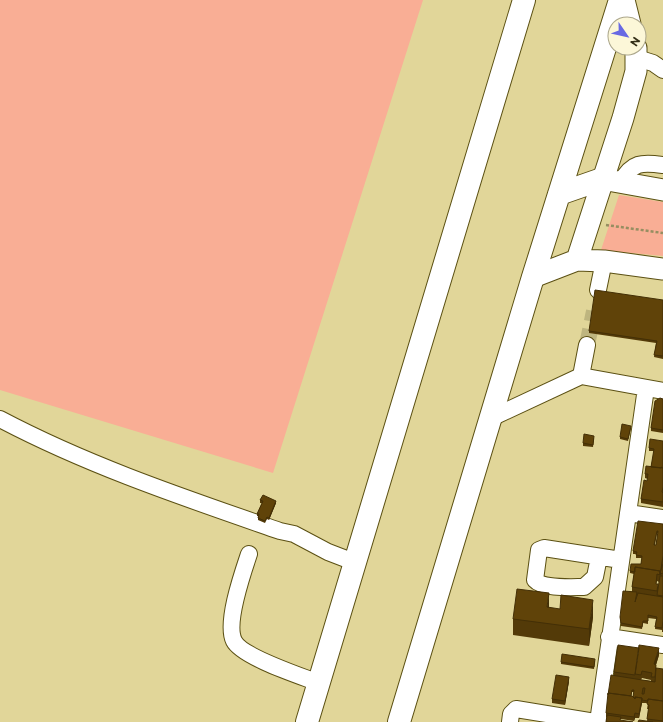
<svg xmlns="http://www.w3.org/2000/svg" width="663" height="722" viewBox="0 0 663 722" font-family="Commissioner,sans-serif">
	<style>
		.green { fill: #f9ae95 }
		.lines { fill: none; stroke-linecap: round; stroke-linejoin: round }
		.minor-tunnel { stroke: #beb57f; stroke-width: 16; stroke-dasharray: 16 8; stroke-linecap: butt }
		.minor-casing { stroke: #5b5013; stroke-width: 18 }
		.major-casing { stroke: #5b5013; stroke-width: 23 }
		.highway-casing { stroke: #5b5013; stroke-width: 24 }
		.path { stroke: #968e61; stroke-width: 2.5; stroke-dasharray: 3 2; stroke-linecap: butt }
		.minor { stroke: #fff; stroke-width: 16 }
		.major { stroke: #fff; stroke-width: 21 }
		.highway { stroke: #fff; stroke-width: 22 }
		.wall { fill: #533a08; fill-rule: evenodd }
		.shaded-wall { fill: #432f06 }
		.building { fill: #604309; stroke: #432f06; fill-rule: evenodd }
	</style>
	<rect width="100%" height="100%" fill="#e1d699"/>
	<path class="green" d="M0,0H423L273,473L0,390Z
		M619,195L663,202V256L601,250Z"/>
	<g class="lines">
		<path class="minor-tunnel" d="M587,345L594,311"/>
		<defs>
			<path id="minor" d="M637,58L653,63L663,70
				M621,182C632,162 642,162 663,165
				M598,290L604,261
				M581,376L587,345
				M491,418L581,376L663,391
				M0,419C89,466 185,498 280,531L294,534L328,552L354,562
				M628,513L663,518
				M249,554C243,572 225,623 234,641C242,657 301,676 319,683
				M599,557L595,577L584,587C572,587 543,589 535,580L539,550L544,548L621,560
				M609,637L663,645
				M510,722L511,714L516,709L595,722
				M598,722L646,388"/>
			<path id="major" d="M624,0L630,24
				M602,179L663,190
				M577,260L623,118L636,71V48
				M533,277L577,260L604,261L663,269"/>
			<path id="highway" d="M559,194L602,179
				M307,722L524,0
				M399,722L533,277L620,0"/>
		</defs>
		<use href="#minor" class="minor-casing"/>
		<use href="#major" class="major-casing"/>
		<use href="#highway" class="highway-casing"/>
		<path class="path" d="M606,225L663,233"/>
		<use href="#minor" class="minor"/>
		<use href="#major" class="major"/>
		<use href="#highway" class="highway"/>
	</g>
	<path class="wall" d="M663,300V359L654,357L656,343L589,333V331Z
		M663,399V433L651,431V428Z
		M631,428L628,441L620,439V437Z
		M594,438L593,447L583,446V443Z
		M663,441V507L641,503V499L648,479L645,478V474L651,467L654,451H649V448Z
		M260,500L276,503L269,520L267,519L265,523L258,520V516H257V514L262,503H260Z
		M663,524V632H662V630L655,629L656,619L648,618V624L643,623L642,629L621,626L620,617L632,592V587L634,574L630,573V571L641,564L642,558H636V554H633V551ZM657,533H658L656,545H655ZM657,581L659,582L658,588L656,584Z
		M593,617L589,646L513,635V619Z
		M659,655L656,665V670L663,669V722H638L647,721L649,709H647L648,703H642L639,718H635L634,721L621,719L606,722L607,717H606V713L614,676V672ZM642,678L651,680V681L641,680ZM632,692H634L633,697L631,696Z
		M595,661L594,669L561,664V662Z
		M569,681L565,705L552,703V699Z"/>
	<path class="shaded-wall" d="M276,501V503L269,520V518Z
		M549,593V610L547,624V607Z
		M593,600V617L589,646V629Z
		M659,648V655L654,671V664Z
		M569,677V681L565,705V701Z
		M642,698V703L639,718V714Z
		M635,713V718L634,721V717Z"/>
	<path class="building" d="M595,290L663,300V356L654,355L657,341L589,331Z
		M660,398L663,399V430L651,428L655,401Z
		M622,424L631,426L628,439L620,437Z
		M584,434L594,436L593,445L583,443Z
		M650,439L663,441V468L661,467V468L651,467L654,449L649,448Z
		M646,466L663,468V487L662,492L663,493V502L641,499L644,480L647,481L648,474H645Z
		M263,495L276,501L269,518L267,517L265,521L258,518L259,514H257L263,501L260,500Z
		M638,521L663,524V556L660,575V571L635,567V572L630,571L631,564H641L642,556L636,555L637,552L633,551ZM657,531H658L656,545H654Z
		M663,564V574L660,573Z
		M635,567L660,571V575L657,574L656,584H658L657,591L632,587Z
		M660,576H663V596L657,595Z
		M517,589L549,593L547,607L560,609L561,595L593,600L589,629L513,619Z
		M623,591L637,592L635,602L638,593L663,597V621L662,628L655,627L657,617L648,615V621H643L642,627L621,623L620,617Z
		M618,645L639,648L635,675L614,672Z
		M639,645L659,648L654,664L656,665L655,677H651L652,673L642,671L641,675L635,674Z
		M562,654L595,659L594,667L561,662Z
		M656,668L663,669V701L648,699V701L642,700V698L635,697V699L633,697L634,690H632L631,696L608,693V695L611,675L655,682ZM643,688H645L644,694H642Z
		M556,675L569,677L565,701L552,699Z
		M608,693L632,696L635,699V697L642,698L639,714L635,713L634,717L606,713Z
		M648,699L663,701V721L647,719L649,705L647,704Z
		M607,715L621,717L620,720L633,722H606Z
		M639,720L653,722H638Z"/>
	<g transform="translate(627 36) rotate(124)"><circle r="19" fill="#fcf7d8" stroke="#aca78b"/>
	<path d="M0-3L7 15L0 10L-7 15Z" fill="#6869e3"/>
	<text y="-6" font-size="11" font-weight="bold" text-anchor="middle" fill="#342f17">N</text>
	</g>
</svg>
